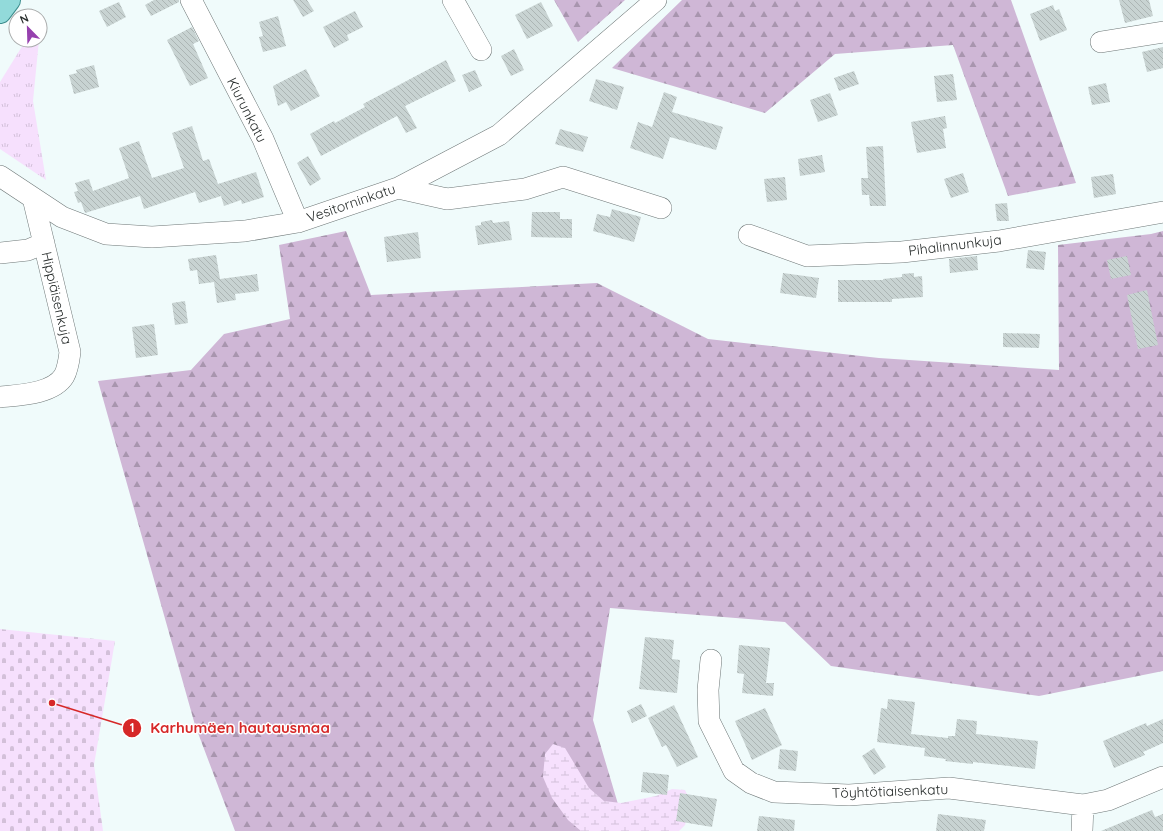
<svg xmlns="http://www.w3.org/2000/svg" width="1163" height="831" viewBox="0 0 1163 831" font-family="Quicksand,sans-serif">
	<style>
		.grass { fill: url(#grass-tufts) }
		.forest { fill: url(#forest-firs) }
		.wetland { fill: url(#wetland-marsh) }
		.cemetery { fill: url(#cemetery-stones) }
		.building { fill: url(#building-back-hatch) }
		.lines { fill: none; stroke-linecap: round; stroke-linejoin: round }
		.minor-casing { stroke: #6e7777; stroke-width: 22 }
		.major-casing { stroke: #3d8d8d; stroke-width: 24 }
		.minor { stroke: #fff; stroke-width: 21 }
		.major { stroke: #92dada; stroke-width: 22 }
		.labels { text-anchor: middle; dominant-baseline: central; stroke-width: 3; stroke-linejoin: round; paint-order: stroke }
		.street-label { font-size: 14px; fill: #282d2c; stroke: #fff }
		.leader { fill: none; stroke: #d62828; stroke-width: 1.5 }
		.callout-dot { fill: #d62828; stroke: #fff; stroke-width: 1.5 }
		.mark-label { font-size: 12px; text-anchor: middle; font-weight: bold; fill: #fff }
		.callout-label { font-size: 15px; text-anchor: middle; font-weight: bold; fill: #d62828; stroke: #fff; stroke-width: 3; stroke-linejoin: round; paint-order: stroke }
	</style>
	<defs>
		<pattern id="grass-tufts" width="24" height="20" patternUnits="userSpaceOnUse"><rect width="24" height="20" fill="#f6e0fd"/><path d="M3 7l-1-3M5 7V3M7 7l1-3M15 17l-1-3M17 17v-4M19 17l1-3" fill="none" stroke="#d3c0d9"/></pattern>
		<pattern id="forest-firs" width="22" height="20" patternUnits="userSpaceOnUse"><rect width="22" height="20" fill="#cfb7d6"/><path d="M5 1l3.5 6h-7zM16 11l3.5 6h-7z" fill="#a895ae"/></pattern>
		<pattern id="wetland-marsh" width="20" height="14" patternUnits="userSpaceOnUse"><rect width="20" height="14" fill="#f6e0fd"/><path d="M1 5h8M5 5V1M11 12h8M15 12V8" fill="none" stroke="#d3c0d9"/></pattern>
		<pattern id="cemetery-stones" width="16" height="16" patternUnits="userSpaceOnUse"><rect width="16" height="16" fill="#f6e0fd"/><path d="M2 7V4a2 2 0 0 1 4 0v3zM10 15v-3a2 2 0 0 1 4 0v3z" fill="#d3c0d9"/></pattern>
		<pattern id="building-back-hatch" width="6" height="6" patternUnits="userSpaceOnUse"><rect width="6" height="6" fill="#c8d3d2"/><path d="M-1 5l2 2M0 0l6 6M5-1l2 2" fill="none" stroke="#acb5b4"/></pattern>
	</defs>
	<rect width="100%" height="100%" fill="#f0fbfb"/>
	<path class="grass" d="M26,40H39L33,101L46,180L0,149V82Z"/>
	<path class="forest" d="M554,0H625L578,42Z
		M682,0H1011L1076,183L1008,196L953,45L835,54L765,113L612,68Z
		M346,231L371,295L597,283L708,339L879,358L1059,370L1058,245L1151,234L1163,231V671L1039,696L831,666L785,622L610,608L593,720L626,831H235L195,725L98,381L191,370L224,334L290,319L279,245Z"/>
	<path class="wetland" d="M553,744L565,748L589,788L604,801L621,803L656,796L672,789L685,790L691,803L685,825L679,831H581L568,820L552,798L543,777L545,754Z"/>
	<path class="cemetery" d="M0,629L115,641L94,765L103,831H0Z"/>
	<path class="building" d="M154,0H179V2L151,16L145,5Z
		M293,0H307L314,11L303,17Z
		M1119,0H1149L1153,16L1125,23Z
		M119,2L126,17L107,27L99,11Z
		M541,2L553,26L527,39L515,15Z
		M1053,5L1055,11L1059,9L1067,30L1040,41L1030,14Z
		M355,11L363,27L347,35L349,40L334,48L323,27Z
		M278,16L286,46L263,52L259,37L263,36L259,22Z
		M192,27L199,41L193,44L208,78L190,86L167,40Z
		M1163,47V68L1147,72L1142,52Z
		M514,49L524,70L511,76L501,56Z
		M446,60L456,81L405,106L417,128L406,133L397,116L321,156L310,134L334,121L335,123L365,107L363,104Z
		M94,65L99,87L74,94L69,75L77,73L76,70Z
		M306,69L320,96L291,111L286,102L278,106L273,86Z
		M475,70L482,86L469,92L462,75Z
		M854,71L859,84L839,91L834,78Z
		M953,74L957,100L937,102L934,76Z
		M596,79L624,87L617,110L589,101Z
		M1106,83L1110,102L1092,105L1088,87Z
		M664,92L677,97L672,112L723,127L716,150L670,137L663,159L630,148L638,122L652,127Z
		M830,93L838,115L818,122L810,100Z
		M945,116L947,128L943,129L946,148L917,153L911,122Z
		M192,126L203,161L209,159L218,184L256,172L264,197L242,204L241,200L224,206L221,196L199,203L195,192L144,209L140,196L85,213L81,202L78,203L74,192L78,191L75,183L89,179L93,191L129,178L119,148L139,141L152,178L184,168L172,133Z
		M560,129L588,137L583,152L555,144Z
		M883,146L886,206H870L869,195H862L861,178H868L866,147Z
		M822,155L825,172L800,176L798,159Z
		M308,156L321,179L310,186L297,163Z
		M963,173L969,192L951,198L944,179Z
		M1113,174L1116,194L1094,198L1091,177Z
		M785,177L787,200L767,202L764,179Z
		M1007,203L1009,221H997L995,204Z
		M612,209L641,217L634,242L593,231L597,214L610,217Z
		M532,212H560V219H572V238L531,237Z
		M492,220L493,223L509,221L512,240L478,245L475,226L481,225V222Z
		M418,232L421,258L387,262L384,237Z
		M1028,250L1046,252L1044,270L1026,268Z
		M216,255L220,279L257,274L259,291L235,294L236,300L217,303L214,282L199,284L197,270L190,271L188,259Z
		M977,256L978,270L950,273L949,259Z
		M1127,256L1131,275L1111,279L1107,260Z
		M783,273L819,278L816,298L780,293Z
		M914,273V277L922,276L923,297L892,299V302H838V280H883V279L902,277V274Z
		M1147,290L1158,345L1138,349L1127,295Z
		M185,301L188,323L175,325L172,303Z
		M154,324L158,355L136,358L132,327Z
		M1003,333L1040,334L1039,348L1003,347Z
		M645,637L674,640L672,659L680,660L677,693L639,689Z
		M739,645L770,648L766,683H774L773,696L742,693L744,674L737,673Z
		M888,699L915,702L911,734L948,738V736H955L957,719L977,721L976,734L1038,741L1035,769L973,762V764L945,761L946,759L924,756L925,748L877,742L881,708L887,709Z
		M641,704L647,716L632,723L627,711Z
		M674,705L698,757L677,767L666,745L662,747L648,718Z
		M765,708L782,745L752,760L735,721Z
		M1163,719V743L1143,752L1145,755L1114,768L1103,741L1146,723L1147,726Z
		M874,748L886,767L874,775L862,756Z
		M780,749L798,751L796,771L778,769Z
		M643,772L669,775L667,795L641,792Z
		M680,793L717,799L712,827L676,821Z
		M1152,810L1155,817L1163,814V831H1101Z
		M938,814L986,820L984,831H936Z
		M759,816L795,820L794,831H757Z"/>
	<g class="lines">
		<defs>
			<path id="minor" d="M191,0L263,139L298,222
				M453,0L481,50
				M1101,42L1163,32
				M0,176L62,217L106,234L152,237L245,231L298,222L398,188L499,135L656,0
				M398,188L447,199L525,189L563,177L661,208
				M749,235L807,256L902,252L999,241L1163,212
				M0,253L28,250L44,243
				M0,397C19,395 53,394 64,376C68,369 69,360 70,352L33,198
				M711,660L708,690L709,721L734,771L751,783L774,792L849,795L949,788L1083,805L1108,800L1163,777
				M1082,831L1083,805"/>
			<path id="major" d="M0,12L9,0"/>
		</defs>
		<use href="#minor" class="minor-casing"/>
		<use href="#major" class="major-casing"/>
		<use href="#minor" class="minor"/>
		<use href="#major" class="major"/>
	</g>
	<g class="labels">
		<g class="street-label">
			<text transform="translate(247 110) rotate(63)">Kiurunkatu</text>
			<text transform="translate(351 203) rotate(-19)">Vesitorninkatu</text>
			<text transform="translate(955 245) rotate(-7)">Pihalinnunkuja</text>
			<text transform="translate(57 298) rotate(77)">Hippiäisenkuja</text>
			<text transform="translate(890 791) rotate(-2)">Töyhtötiaisenkatu</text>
		</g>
	</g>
	<path class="leader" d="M52 703L132 728"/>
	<g class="callout-dot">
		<circle cx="52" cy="703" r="4"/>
		<circle cx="132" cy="728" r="10"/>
	</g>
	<g class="mark-label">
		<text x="132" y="732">1</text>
	</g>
	<g class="callout-label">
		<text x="240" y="733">Karhumäen hautausmaa</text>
	</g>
	<g transform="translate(28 28) rotate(337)"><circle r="19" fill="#ffffff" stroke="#a9abab"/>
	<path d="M0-3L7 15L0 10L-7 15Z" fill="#9640ae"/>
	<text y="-6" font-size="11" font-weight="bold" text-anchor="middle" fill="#282d2c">N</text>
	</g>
</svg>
